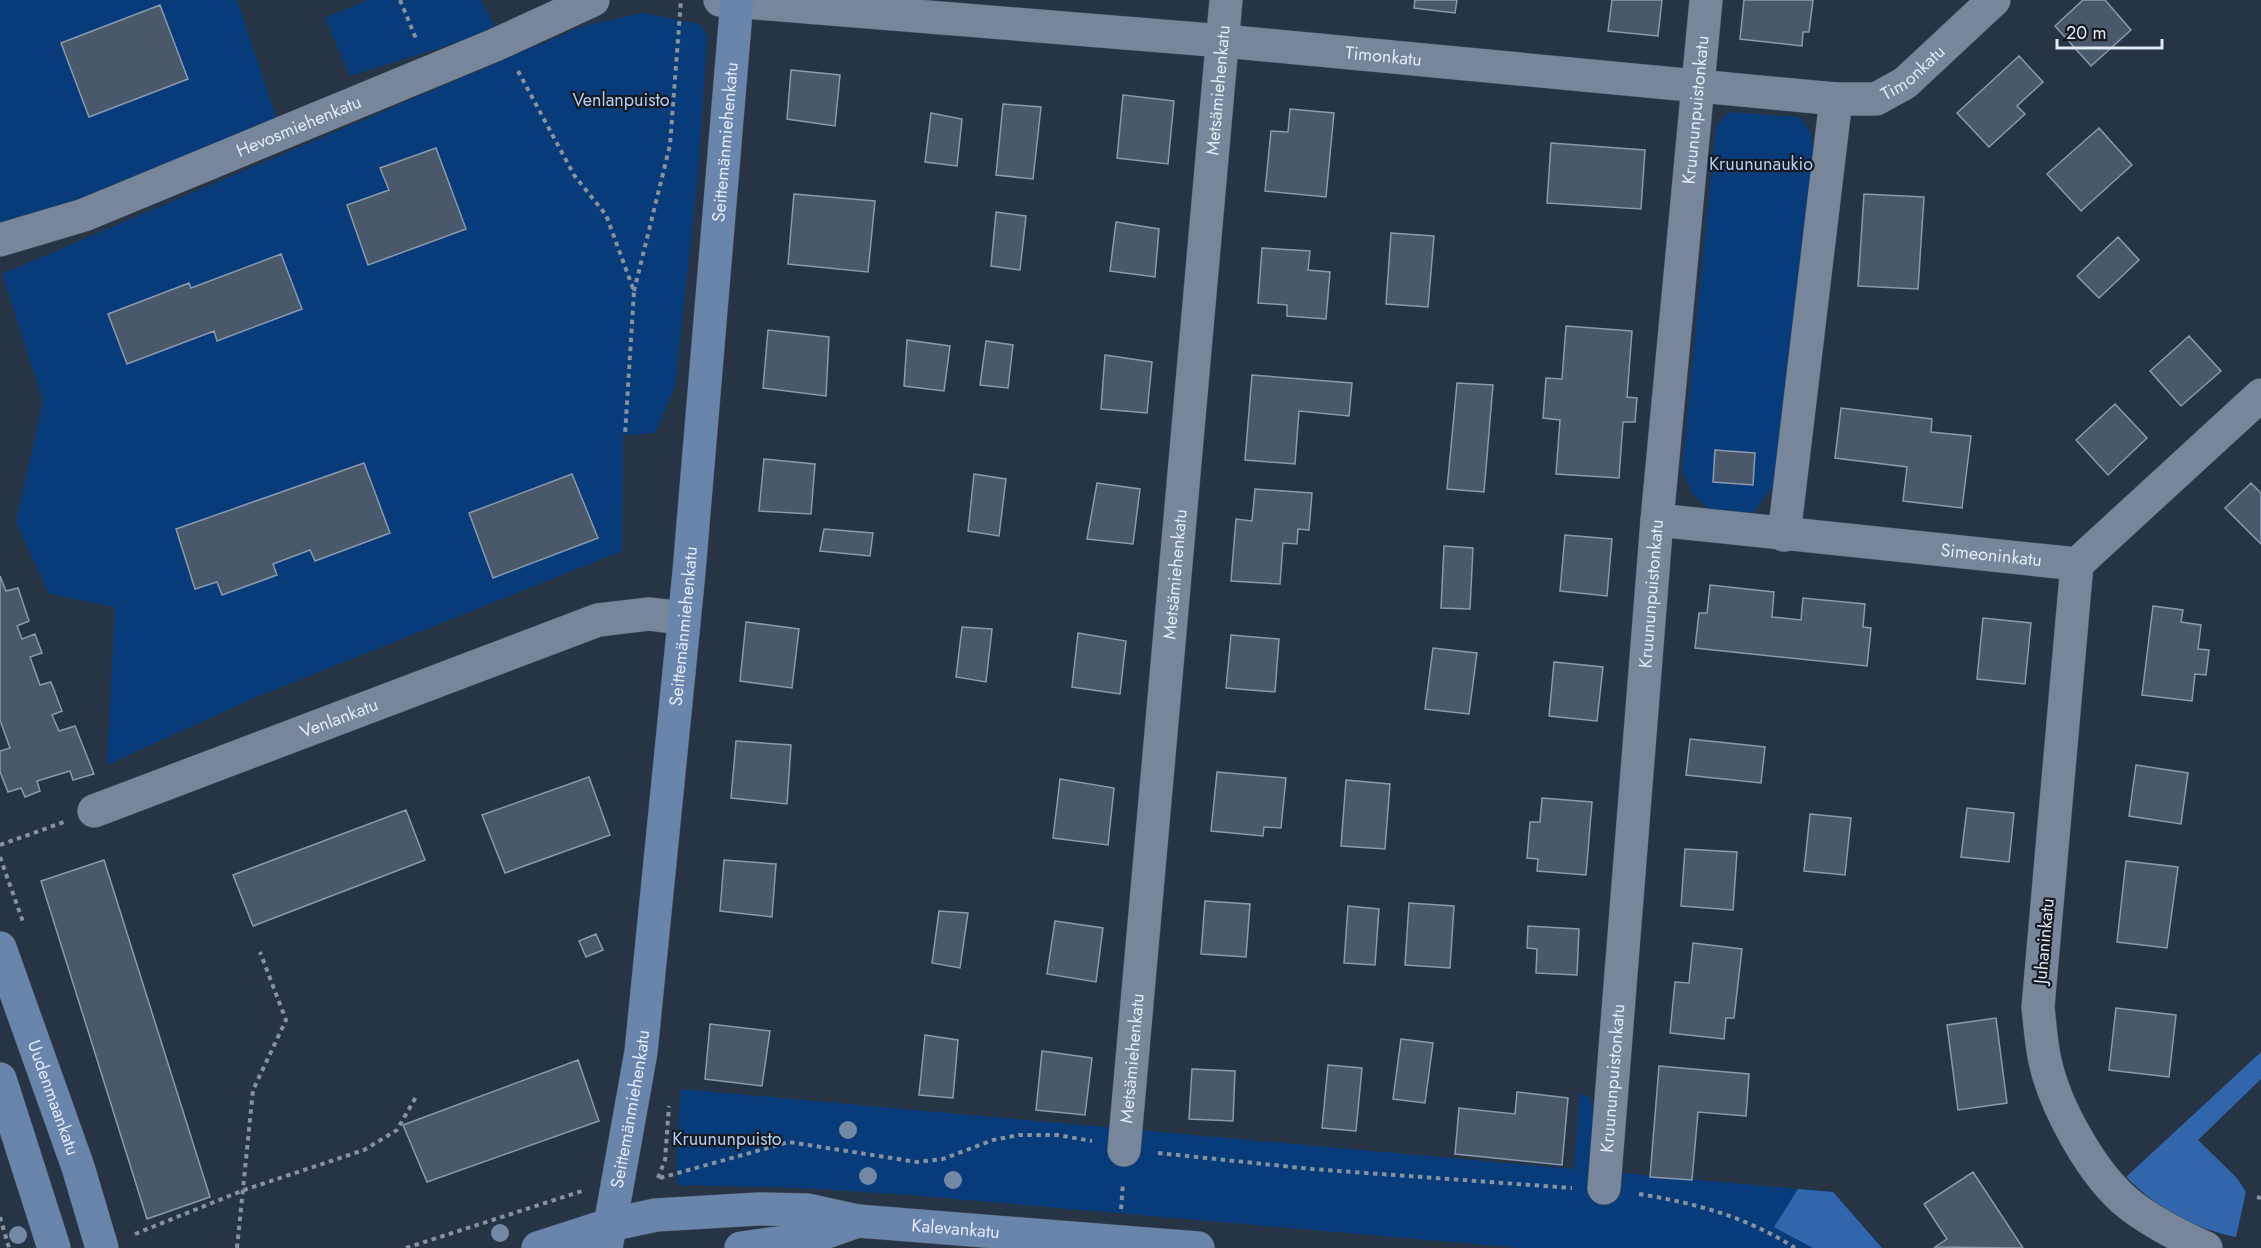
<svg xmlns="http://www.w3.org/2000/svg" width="2261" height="1248" viewBox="0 0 2261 1248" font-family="Jost,sans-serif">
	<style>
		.green { fill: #083b79 }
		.forest { fill: #3266ac }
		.building { fill: #4a586b; stroke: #8a99ae; stroke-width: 1.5 }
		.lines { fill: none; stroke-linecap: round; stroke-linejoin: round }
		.street-casing { stroke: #46515f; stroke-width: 34 }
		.secondary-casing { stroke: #46515f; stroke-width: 34 }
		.path { stroke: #8792a0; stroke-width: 4; stroke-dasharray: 4.5 4.5; stroke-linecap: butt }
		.street { stroke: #77869b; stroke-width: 33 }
		.secondary { stroke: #6a85ab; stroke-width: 33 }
		.tree { fill: #7388a5 }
		.labels { text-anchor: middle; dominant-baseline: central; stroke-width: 4.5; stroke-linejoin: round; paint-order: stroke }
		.street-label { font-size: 18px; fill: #e1e9f4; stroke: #161b23 }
		.park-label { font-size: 18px; fill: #b1cdf3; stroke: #161b23 }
	</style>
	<rect width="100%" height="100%" fill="#273445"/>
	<path class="green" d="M0,0H237L277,120L0,231Z
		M367,0H481L497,30L350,76L325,18Z
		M643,13L698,24L703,28L707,37L698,175L675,387L655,433L623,435L622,551L254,698L107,765L115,607L49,594L16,522L43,401L2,274L583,26Z
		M1729,112L1798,117C1809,126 1812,134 1813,148L1775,483L1754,512L1742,516L1713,512L1694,496L1682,470L1716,125Z
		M681,1089L1574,1169L1580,1094L1589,1096C1597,1117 1597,1149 1587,1170L1833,1192L1882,1248H1521L909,1195L803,1188L677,1185L676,1157Z"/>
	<path class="forest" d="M2261,1052V1079L2198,1140L2237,1178L2246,1192L2236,1237C2194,1229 2156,1207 2126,1177Z
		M1798,1189L1833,1192L1882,1248H1813L1774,1227Z"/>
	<path class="building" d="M1415,0H1457L1455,13L1414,8Z
		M1612,0H1662L1658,36L1608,31Z
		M1744,0H1813L1809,32H1803L1802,46L1740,39Z
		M2083,0H2105L2131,30L2091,66L2055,26Z
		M160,5L188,79L89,117L61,43Z
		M2019,56L2043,82L2017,106L2025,114L1989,147L1957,113Z
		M791,70L840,75L835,126L787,119Z
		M1123,95L1174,101L1168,164L1117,158Z
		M1003,104L1041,107L1033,179L996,175Z
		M1290,109L1334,113L1326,197L1265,191L1271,131L1288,132Z
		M931,113L962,119L957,166L925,162Z
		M2099,128L2132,165L2081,211L2047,174Z
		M1551,143L1645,150L1641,209L1547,203Z
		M436,148L466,229L368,265L347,205L389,190L380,168Z
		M794,194L875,201L868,272L788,264Z
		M1864,194L1924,197L1918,289L1858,286Z
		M996,212L1026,216L1020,270L991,266Z
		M1116,222L1159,229L1155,277L1110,271Z
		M1391,233L1434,236L1428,307L1386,304Z
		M2118,237L2139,260L2099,298L2077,276Z
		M1262,248L1310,251L1308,270L1330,272L1326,319L1287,316V305L1258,303Z
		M281,254L302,309L217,341L214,331L127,364L108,314L189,283L191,288Z
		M1566,326L1632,331L1627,397L1637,398L1635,422H1623L1619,478L1556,474L1560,420L1543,418L1546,378L1562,379Z
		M768,330L829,337L826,396L763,388Z
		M2189,336L2221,371L2181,406L2150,371Z
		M907,340L950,346L944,391L904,386Z
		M986,341L1013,345L1008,388L980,385Z
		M1105,355L1152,362L1147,413L1101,409Z
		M1252,375L1352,383L1349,416L1299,411L1295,464L1245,460Z
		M1457,383L1493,385L1484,492L1447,489Z
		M2115,404L2147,438L2108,475L2076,440Z
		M1841,408L1932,419L1931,432L1971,436L1962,508L1903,501L1907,467L1835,458Z
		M1715,450L1755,453L1753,485L1713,482Z
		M764,459L815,464L811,514L759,511Z
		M364,463L390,533L315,561L310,550L273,564L277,575L222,595L217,582L195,589L176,529Z
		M572,474L598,538L493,578L469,513Z
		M974,474L1006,479L999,536L968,531Z
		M1097,483L1140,489L1133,544L1087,539Z
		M2251,483L2261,493V544L2225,508Z
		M1255,489L1312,493L1309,530L1298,529L1297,544L1283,543L1280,584L1231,581L1236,519L1252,521Z
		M824,529L873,533L870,556L820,551Z
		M1565,535L1612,539L1607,596L1560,591Z
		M1444,546L1473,548L1470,609L1441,608Z
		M0,576L6,591L18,588L29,621L17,626L22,639L35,634L42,653L30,657L40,685L51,682L62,711L52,715L59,731L75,726L94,774L73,780L70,771L37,781L40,791L25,797L21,788L8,792L0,772V751L10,748L0,720Z
		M1710,585L1774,592L1772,617L1801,620L1803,598L1865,604L1863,627L1871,628L1867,666L1695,648L1699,613H1707Z
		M2153,606L2183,610L2181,622L2201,625L2198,649L2209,650L2206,675L2195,674L2192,701L2142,695Z
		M1983,618L2031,623L2025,684L1977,679Z
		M746,622L799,629L792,688L740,681Z
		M962,627L992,629L986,682L956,677Z
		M1078,633L1126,641L1120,694L1072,687Z
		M1231,635L1279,639L1275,692L1226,688Z
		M1433,648L1477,653L1469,714L1425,709Z
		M1554,662L1603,667L1597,721L1549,716Z
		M1690,739L1765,747L1761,783L1686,775Z
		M736,741L791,745L787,804L731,798Z
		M2136,765L2188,773L2181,824L2129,816Z
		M1217,772L1286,778L1281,828L1264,827L1263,836L1211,831Z
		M589,777L610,835L505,873L482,815Z
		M1060,779L1114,788L1108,845L1053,838Z
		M1346,780L1390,784L1385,849L1341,846Z
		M1542,798L1592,802L1586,875L1537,871L1538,859L1527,858L1530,822H1540Z
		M1967,808L2014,813L2009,862L1961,857Z
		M406,810L425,860L253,926L233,875Z
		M1810,814L1851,818L1845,875L1804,871Z
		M1685,849L1737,852L1733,910L1681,906Z
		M104,860L210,1197L147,1219L41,881Z
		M724,860L776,864L772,917L720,911Z
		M2126,861L2178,867L2167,948L2117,942Z
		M1205,901L1250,904L1246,957L1201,954Z
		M1409,903L1454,906L1450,968L1405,965Z
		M1348,906L1379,909L1375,965L1344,963Z
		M939,911L968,913L960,968L932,963Z
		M1055,921L1103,928L1096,982L1047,974Z
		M1528,926L1579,929L1577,975L1536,973L1537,949L1527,948Z
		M596,934L603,950L586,957L579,941Z
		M1693,943L1742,949L1734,1018H1726L1724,1039L1670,1033L1675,982L1689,983Z
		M2116,1008L2176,1015L2169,1077L2109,1070Z
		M1996,1018L2007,1103L1958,1110L1947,1025Z
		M710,1024L770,1031L762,1086L705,1079Z
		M925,1035L958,1040L953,1098L919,1095Z
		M1401,1039L1433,1043L1425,1103L1393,1099Z
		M1042,1051L1092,1058L1085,1115L1036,1110Z
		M578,1060L599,1121L427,1182L403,1125Z
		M1328,1065L1362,1068L1356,1131L1322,1128Z
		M1659,1066L1749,1074L1746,1116L1698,1112L1692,1180L1650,1177Z
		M1192,1069L1235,1071L1233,1121L1189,1119Z
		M1517,1092L1568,1098L1562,1165L1455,1154L1459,1108L1515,1114Z
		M1973,1172L2023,1248L1935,1247L1947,1239L1924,1204Z"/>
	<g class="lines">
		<defs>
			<g id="street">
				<path id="s1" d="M720,0L1223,41L1836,99H1876L1905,83L1994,0"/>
				<path id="s2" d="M0,240L84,215L495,45L593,0"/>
				<path id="s3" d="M1657,520L2077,564L2261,395"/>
				<path d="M1784,535L1836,99"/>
				<path d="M2077,564L2038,1007C2040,1025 2041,1043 2045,1061C2055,1107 2093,1176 2130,1205C2153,1223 2179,1236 2206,1248"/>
				<path id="s4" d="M94,811L598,620L649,614L683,618"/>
				<path id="s5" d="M1124,1150L1226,0"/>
				<path id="s6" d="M1604,1188L1657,520L1706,0"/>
			</g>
			<g id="secondary">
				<path id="s7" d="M0,948L78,1167L102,1248"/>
				<path d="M0,1079L54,1248"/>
				<path id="s8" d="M538,1248L609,1225L656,1215L758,1209L808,1210L858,1221L1198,1248"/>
				<path id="s9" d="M606,1248L641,1052L689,572L737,0"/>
				<path d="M741,1248L807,1239L858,1221"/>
			</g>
		</defs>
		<use href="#street" class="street-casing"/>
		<use href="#secondary" class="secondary-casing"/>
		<path class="path" d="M400,0L417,41
			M518,71L574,175L606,215L634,291L625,435
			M634,291L670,145L681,0
			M0,845L64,822
			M0,857L23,922
			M1158,1153L1312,1169L1572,1188
			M658,1178L665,1160L669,1106
			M660,1178L789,1142L917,1162L943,1159L993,1140L1019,1135H1057L1092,1141
			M1639,1194C1695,1203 1747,1217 1795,1248
			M2257,1197L2261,1198
			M1121,1209L1123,1183
			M0,1217L9,1248
			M135,1234L244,1190L364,1150L397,1130L417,1095
			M237,1248L253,1090L286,1020L260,952
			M406,1248L582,1191"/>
		<use href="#street" class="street"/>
		<use href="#secondary" class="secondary"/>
	</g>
	<g class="tree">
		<circle cx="848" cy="1130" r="9"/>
		<circle cx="868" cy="1176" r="9"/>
		<circle cx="953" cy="1180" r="9"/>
		<circle cx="500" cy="1233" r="9"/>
		<circle cx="18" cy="1235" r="9"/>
	</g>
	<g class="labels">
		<g class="street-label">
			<text stroke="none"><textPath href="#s1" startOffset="666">Timonkatu</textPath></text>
			<text stroke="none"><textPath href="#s1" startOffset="1206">Timonkatu</textPath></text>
			<text stroke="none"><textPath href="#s5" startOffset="1064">Metsämiehenkatu</textPath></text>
			<text stroke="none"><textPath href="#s6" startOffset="1082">Kruununpuistonkatu</textPath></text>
			<text stroke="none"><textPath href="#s2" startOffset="320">Hevosmiehenkatu</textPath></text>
			<text stroke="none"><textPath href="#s9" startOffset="1113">Seittemänmiehenkatu</textPath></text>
			<text stroke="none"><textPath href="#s3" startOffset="336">Simeoninkatu</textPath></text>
			<text stroke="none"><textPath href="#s5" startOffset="578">Metsämiehenkatu</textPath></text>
			<text stroke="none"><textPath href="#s6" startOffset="596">Kruununpuistonkatu</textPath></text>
			<text stroke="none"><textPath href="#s9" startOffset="627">Seittemänmiehenkatu</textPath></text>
			<text stroke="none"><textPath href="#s4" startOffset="262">Venlankatu</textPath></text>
			<text transform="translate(2044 941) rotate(-85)">Juhaninkatu</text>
			<text stroke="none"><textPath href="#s5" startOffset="92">Metsämiehenkatu</textPath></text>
			<text stroke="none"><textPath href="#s6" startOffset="110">Kruununpuistonkatu</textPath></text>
			<text stroke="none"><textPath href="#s7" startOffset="159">Uudenmaankatu</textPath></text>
			<text stroke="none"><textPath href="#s9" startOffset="141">Seittemänmiehenkatu</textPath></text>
			<text stroke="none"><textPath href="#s8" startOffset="424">Kalevankatu</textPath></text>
		</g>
		<g class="park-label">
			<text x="621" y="100">Venlanpuisto</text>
			<text x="1761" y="164">Kruununaukio</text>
			<text x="727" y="1139">Kruununpuisto</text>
		</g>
	</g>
	<path d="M2057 39v9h105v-9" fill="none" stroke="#e1e9f4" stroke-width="3"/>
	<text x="2066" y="39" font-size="18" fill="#e1e9f4" stroke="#161b23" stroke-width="4.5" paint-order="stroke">20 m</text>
</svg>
